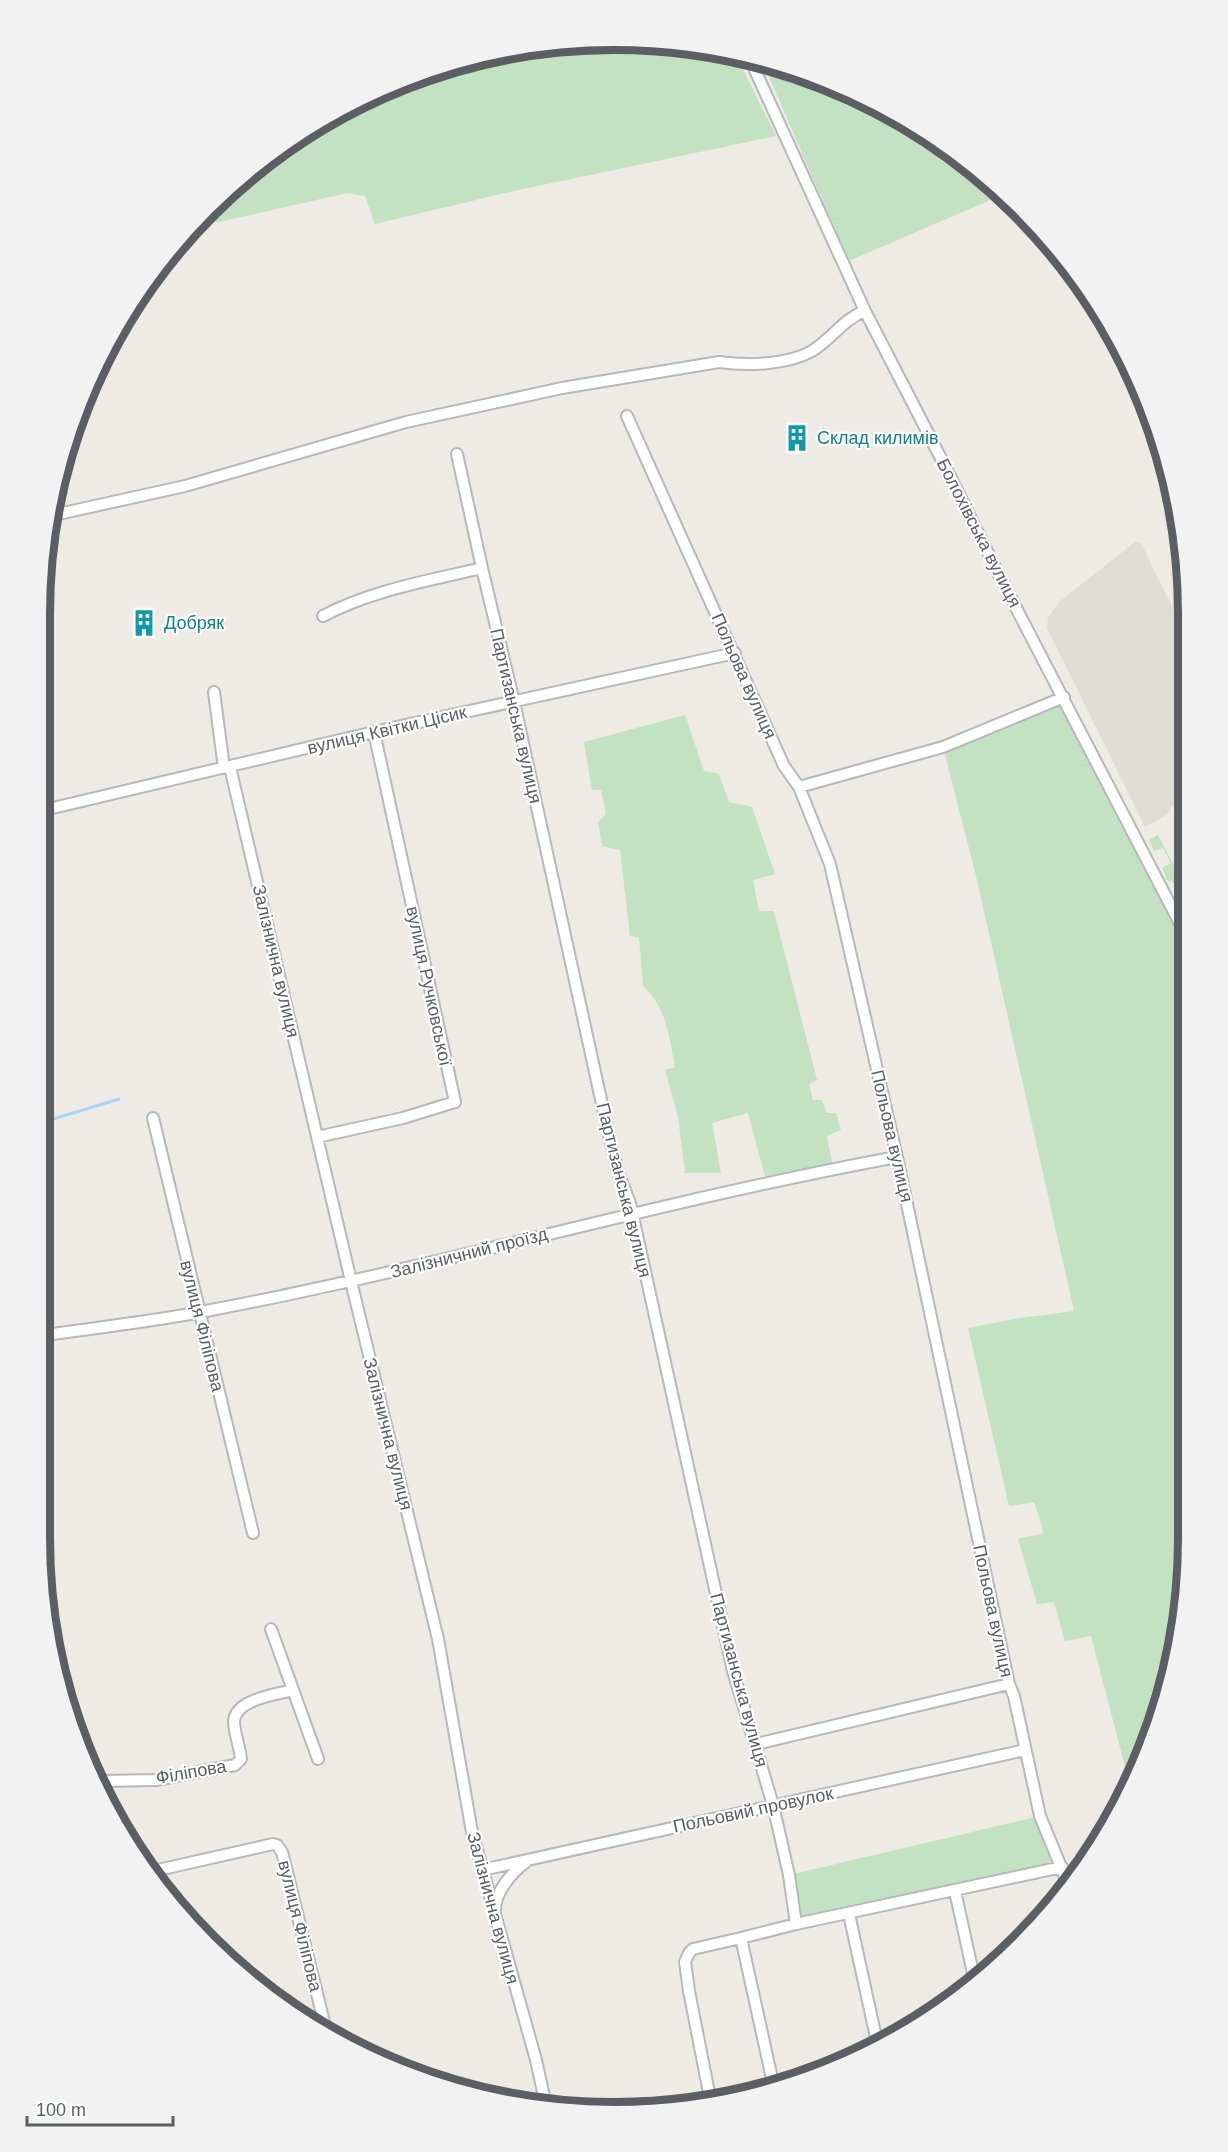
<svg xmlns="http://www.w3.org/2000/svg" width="1228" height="2152" viewBox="0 0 1228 2152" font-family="Arial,sans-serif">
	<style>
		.industrial { fill: #dedcd7 }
		.green { fill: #c2e2c2 }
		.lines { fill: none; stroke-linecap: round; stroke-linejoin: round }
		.stream { stroke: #a9d3f7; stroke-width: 3 }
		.minor-casing { stroke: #b5b8bc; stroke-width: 14 }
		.minor { stroke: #fff; stroke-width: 10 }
		.labels { text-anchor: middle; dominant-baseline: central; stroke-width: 4.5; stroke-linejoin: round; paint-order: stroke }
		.culture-label { font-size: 18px; fill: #0d838f; stroke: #fff; text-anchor: start }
		.street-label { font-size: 18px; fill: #5b5e62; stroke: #fff }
		.rim { fill: none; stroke: #5b5e62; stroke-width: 8 }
	</style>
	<rect width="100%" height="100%" fill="#edebe3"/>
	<path class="industrial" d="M1135,542L1141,543L1188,639V795L1171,807L1168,814L1145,827L1047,628L1048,618L1059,602Z"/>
	<path class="green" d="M614,39L726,50L735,53L776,136L505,193L375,224L365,196L347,193L220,222L194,224L207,208L294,136L394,83L501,50Z
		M762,61L834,83L933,136L1004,194L849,261Z
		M1064,697L1188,939V1576L1158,1723L1129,1782L1091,1636L1065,1641L1054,1602L1037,1604L1018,1539L1044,1533L1034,1502L1009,1506L968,1328L1014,1319L1074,1311L977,880L943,747Z
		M685,715L704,771L719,774L729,802L752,807L775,874L753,880L759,911H774L817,1080L809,1084L813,1100H822L827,1113H836L841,1130L827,1136L833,1168L767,1184L748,1113L712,1123L721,1173H685L678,1117L665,1070L675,1067C669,1037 667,1008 643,986L639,938L630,936L620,850L602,846L598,823L606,814L601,790H592L584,742Z
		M1158,835L1183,883L1178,885L1167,880L1162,868L1171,863L1163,848L1154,851L1149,840Z
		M1186,887L1188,891V922L1175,898L1177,891Z
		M1040,1816L1062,1867L796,1924L789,1875Z"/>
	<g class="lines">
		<path class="stream" d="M40,1123L119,1099"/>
		<defs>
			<path id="minor" d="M749,57L865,311L946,468L1000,577L1188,939
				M627,416L784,766L799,787L830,864L897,1157L1009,1684L1014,1696L1040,1816L1068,1884
				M457,454L482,568L514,702L607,1127L619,1175L630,1203L733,1671L773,1805L789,1875L796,1924
				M54,507L63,513L185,486L406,422L562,388L719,362C747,366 787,365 812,351C832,339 843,319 865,311
				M323,616C372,590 428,581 482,568
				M214,692L224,768
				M230,767L351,1281L438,1639L472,1832L536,2060L545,2101
				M799,787L943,747L1064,697
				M40,811L374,732L735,653
				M153,1118L253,1533
				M317,1137L403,1118L455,1102L374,732
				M39,1336C93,1328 148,1322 201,1312C435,1268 663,1200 897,1157
				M271,1629L318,1759
				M756,1744L1009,1684
				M101,1781L156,1780L235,1765L241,1759C240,1747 234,1733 234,1721C236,1699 275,1695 293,1690
				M482,1870L1025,1750
				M149,1872L273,1844L277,1845L282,1852L326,2030
				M955,1891L975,1982
				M495,1910C495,1892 512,1872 526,1862
				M849,1914L877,2042
				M773,2083L741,1938L796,1924L1062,1867
				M710,2098L689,1991L685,1962L689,1953L693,1949L741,1938"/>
		</defs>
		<use href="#minor" class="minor-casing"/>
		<use href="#minor" class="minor"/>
	</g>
	<defs>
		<symbol id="building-bare" viewBox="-9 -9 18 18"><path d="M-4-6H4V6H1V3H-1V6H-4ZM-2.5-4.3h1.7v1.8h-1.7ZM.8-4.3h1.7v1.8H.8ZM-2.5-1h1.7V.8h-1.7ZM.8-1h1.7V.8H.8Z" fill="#0f9aa8" stroke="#fff" stroke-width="2.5" paint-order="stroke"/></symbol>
	</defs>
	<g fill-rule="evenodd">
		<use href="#building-bare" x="778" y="419" width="38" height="38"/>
		<use href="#building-bare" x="125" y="604" width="38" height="38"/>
	</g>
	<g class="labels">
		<g class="culture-label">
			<text x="817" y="438">Склад килимів</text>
			<text x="164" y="623">Добряк</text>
		</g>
		<g class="street-label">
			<text transform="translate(979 533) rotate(63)">Болохівська вулиця</text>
			<text transform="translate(744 676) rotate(66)">Польова вулиця</text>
			<text transform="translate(516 716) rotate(77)">Партизанська вулиця</text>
			<text transform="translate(387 730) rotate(-13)">вулиця Квітки Цісик</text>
			<text transform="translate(276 961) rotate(77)">Залізнична вулиця</text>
			<text transform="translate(429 986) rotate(78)">вулиця Ручковської</text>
			<text transform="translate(892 1136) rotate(77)">Польова вулиця</text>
			<text transform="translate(624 1190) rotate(76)">Партизанська вулиця</text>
			<text transform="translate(469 1253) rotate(-14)">Залізничний проїзд</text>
			<text transform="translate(202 1326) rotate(76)">вулиця Філіпова</text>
			<text transform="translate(388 1434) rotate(76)">Залізнична вулиця</text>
			<text transform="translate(993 1611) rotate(78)">Польова вулиця</text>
			<text transform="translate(739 1680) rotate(75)">Партизанська вулиця</text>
			<text transform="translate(191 1772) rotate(-10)">Філіпова</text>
			<text transform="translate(753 1810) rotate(-12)">Польовий провулок</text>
			<text transform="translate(493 1908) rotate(75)">Залізнична вулиця</text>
			<text transform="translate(300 1926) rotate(76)">вулиця Філіпова</text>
		</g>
	</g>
	<path d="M0 0H1228V2152H0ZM614 50H614A564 564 0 0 1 1178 614V1538A564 564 0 0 1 614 2102H614A564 564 0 0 1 50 1538V614A564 564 0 0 1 614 50Z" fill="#f2f2f2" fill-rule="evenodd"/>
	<path class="rim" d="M614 50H614A564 564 0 0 1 1178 614V1538A564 564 0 0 1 614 2102H614A564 564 0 0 1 50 1538V614A564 564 0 0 1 614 50Z"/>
	<path d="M27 2116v9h146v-9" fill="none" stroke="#5b5e62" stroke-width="3"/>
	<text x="36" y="2116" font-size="18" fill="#5b5e62" stroke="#ffffff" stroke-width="4.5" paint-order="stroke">100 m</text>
</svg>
